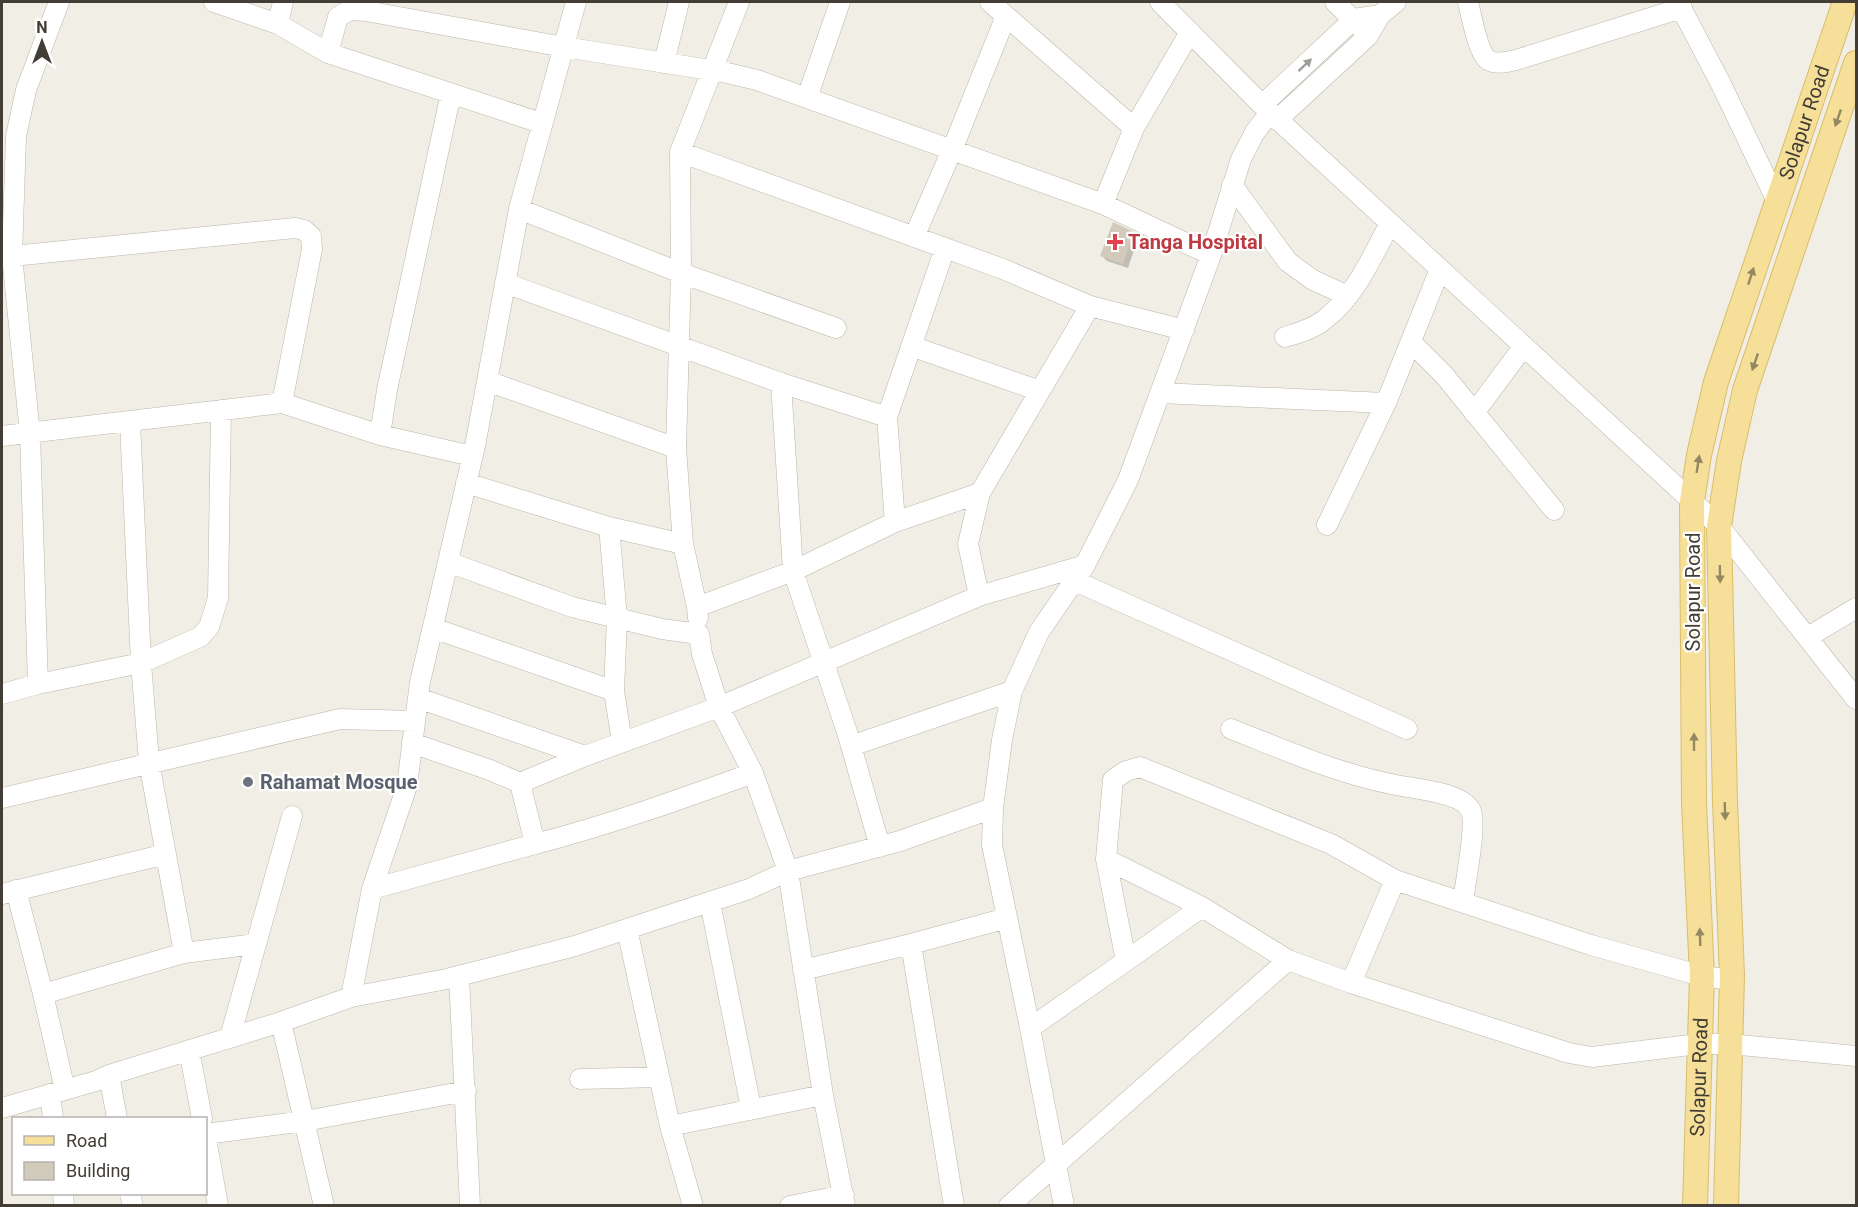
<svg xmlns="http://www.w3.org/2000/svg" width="1858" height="1207" viewBox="0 0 1858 1207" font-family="Roboto,sans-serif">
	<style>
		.shadow { fill: #0003 }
		.building { fill: #d2cabb }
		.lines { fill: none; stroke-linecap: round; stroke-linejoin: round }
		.minor-casing { stroke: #bbb6a8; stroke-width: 21 }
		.major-casing { stroke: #d9bd6a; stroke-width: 26 }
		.minor { stroke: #fff; stroke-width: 20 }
		.major { stroke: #f6e099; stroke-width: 24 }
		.oneway { fill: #a19e9a }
		.oneway2 { fill: #948762 }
		.health-dot { fill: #e0444e; stroke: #fff; stroke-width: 2 }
		.worship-dot { fill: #6b7280; stroke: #fff; stroke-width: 2 }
		.labels { text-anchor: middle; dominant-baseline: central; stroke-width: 4.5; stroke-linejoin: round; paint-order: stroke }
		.street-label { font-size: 20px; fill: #433e35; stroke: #fff }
		.health-label { font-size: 20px; font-weight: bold; fill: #be3a42; stroke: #fff; text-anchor: start }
		.worship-label { font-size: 20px; font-weight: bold; fill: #5b616d; stroke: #fff; text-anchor: start }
	</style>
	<rect width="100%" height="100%" fill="#f1eee5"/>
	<path class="shadow" d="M1133,233L1138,238L1128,268L1107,261L1102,256Z"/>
	<path class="building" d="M1113,222L1134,232L1123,264L1100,256Z"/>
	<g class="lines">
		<defs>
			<path id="minor" d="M59,2L26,90L16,136L12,256L30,434L38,684L141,663L149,762L184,953L43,994L65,1090
				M214,2L278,24L328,53L541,123
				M990,2L1134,128
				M1160,2L1262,105L1719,526L1856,699
				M1335,2L1362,29
				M1468,2C1471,14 1478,53 1488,60C1497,65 1507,62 1516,60L1682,8
				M1678,2L1721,84L1776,199
				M278,24L283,2
				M328,53L338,17L350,10L366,11L564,47L723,72L757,80L1103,204L1211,255
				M664,63L679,2
				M807,98L840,2
				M1262,105L1354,19L1380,15
				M1277,120L1368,36L1380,15L1396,2
				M680,152L1003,269L1090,306L1184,330
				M1232,185L1288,262L1313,280L1348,296
				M1103,204L1134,128L1190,32
				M519,209L681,273L836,328
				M914,237L952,150L1006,16
				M12,256L295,228L304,230L311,236L312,249L282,403
				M505,283L781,383L887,417L895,522L793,571L697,607
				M1285,337C1298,333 1313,329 1324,320C1355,297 1372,257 1390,223
				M1411,342L1444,375L1554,510
				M911,346L1040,391
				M487,381L676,448L683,544L697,607L698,618
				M781,383L793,571L847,732L880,847
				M1160,393L1386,403
				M1474,413L1524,346
				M887,417L945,248
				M130,422L141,663L200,637L209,627L218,598L221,410
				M380,435L387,390L451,93
				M2,436L282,403L380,435L472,456
				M676,448L681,273L680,152L739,2
				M466,483L609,527L683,544
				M980,493L968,544L979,596L1085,565
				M895,522L980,493L1090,306
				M1327,525L1386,403L1440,269
				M609,527L617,618L614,691
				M448,562L572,607L662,629L699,634L702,654L719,707L753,773L788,871L823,1095L845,1206
				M1075,581L1407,729
				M433,628L614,691L622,742
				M1808,637L1856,608
				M2,694L38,684
				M418,698L585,756L719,707L979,596
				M1231,729C1285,750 1338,774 1396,785C1415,789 1463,792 1471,811C1477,826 1465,883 1463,902
				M412,743L490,770L520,783L535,844C609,825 681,799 753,773
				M851,746L1012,691
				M520,783L585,756
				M2,798L340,719L415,721
				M1106,859L1202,907L1288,960L1351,983L1569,1053L1592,1057L1698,1044H1729L1856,1056
				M372,889L535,844
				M16,890L43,994
				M2,894L166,854
				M710,902L751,1108
				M627,929L670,1126L693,1206
				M184,953L256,944
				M1126,961L1202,907
				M803,970L911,944
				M459,976L470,1206
				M1351,983L1395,880
				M351,997L447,979L575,946L749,889L788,871L900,841L993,808
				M281,1022L324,1206
				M1030,1028L1126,961L1106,859L1113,780L1126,771L1140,767L1331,844L1395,880L1591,945L1702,976L1732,980
				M230,1037L292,816
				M189,1050L202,1118
				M109,1075L117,1118
				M580,1079L659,1077
				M50,1094L53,1118
				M2,1108L96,1081L109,1075L281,1022L351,997L372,889L407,786L420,682L475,446L519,209L576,2
				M670,1126L823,1095
				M206,1134L305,1121L466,1091
				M206,1138L218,1206
				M63,1194L64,1206
				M130,1194L133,1206
				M790,1206L844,1195
				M954,1206L911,944L1007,918
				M1009,1206L1288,960
				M1064,1206L1030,1028L992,845L993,808L1002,740L1012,691L1039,632L1085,565L1128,480L1211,255L1241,159L1255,132L1270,113"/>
			<g id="major">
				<path id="s1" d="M1695,1206L1702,976L1694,803L1692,501L1699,455L1716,382L1845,2"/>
				<path d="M1726,1206L1732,976L1725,802L1719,526L1729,461L1745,390L1856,63"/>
			</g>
		</defs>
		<use href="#minor" class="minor-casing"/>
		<use href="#major" class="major-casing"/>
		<use href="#minor" class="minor"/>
		<use href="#major" class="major"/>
	</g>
	<defs><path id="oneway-solid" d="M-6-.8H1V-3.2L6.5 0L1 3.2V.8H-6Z" transform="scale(1.5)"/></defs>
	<use class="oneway" href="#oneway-solid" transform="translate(1305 65) rotate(-43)"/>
	<g class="oneway2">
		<use href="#oneway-solid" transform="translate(1838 118) rotate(109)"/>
		<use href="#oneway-solid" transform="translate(1751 276) rotate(-72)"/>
		<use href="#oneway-solid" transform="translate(1755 362) rotate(109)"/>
		<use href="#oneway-solid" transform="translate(1698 464) rotate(-81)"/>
		<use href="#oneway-solid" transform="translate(1720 574) rotate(89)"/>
		<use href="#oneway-solid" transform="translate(1694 742) rotate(-90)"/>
		<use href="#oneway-solid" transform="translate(1725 811) rotate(88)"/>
		<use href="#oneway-solid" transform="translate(1700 937) rotate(-92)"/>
	</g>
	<path class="health-dot" d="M1112 233h6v6h6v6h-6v6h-6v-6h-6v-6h6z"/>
	<circle class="worship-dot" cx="248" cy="782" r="6"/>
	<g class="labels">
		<g class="street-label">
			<text stroke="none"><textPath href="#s1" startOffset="1101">Solapur Road</textPath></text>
			<text transform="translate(1693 592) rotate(-90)">Solapur Road</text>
			<text stroke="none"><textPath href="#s1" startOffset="129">Solapur Road</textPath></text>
		</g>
		<g class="health-label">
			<text x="1128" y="242">Tanga Hospital</text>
		</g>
		<g class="worship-label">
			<text x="260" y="782">Rahamat Mosque</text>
		</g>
	</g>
	<rect width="1858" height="1207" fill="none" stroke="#433e35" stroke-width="6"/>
	<rect x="12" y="1117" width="195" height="78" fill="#ffffff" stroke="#b4b2ae" stroke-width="1.5"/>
	<rect x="24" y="1136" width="30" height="9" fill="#f6e099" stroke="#b4b2ae" stroke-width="1.5"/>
	<text x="66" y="1147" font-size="18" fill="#433e35">Road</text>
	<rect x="24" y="1162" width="30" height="18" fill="#d2cabb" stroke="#b4b2ae" stroke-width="1.5"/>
	<text x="66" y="1177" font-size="18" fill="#433e35">Building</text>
	<g transform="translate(42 42)" stroke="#ffffff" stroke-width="4.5" paint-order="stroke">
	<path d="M0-4.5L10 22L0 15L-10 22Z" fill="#433e35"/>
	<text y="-9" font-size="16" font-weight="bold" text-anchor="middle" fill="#433e35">N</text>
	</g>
</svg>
